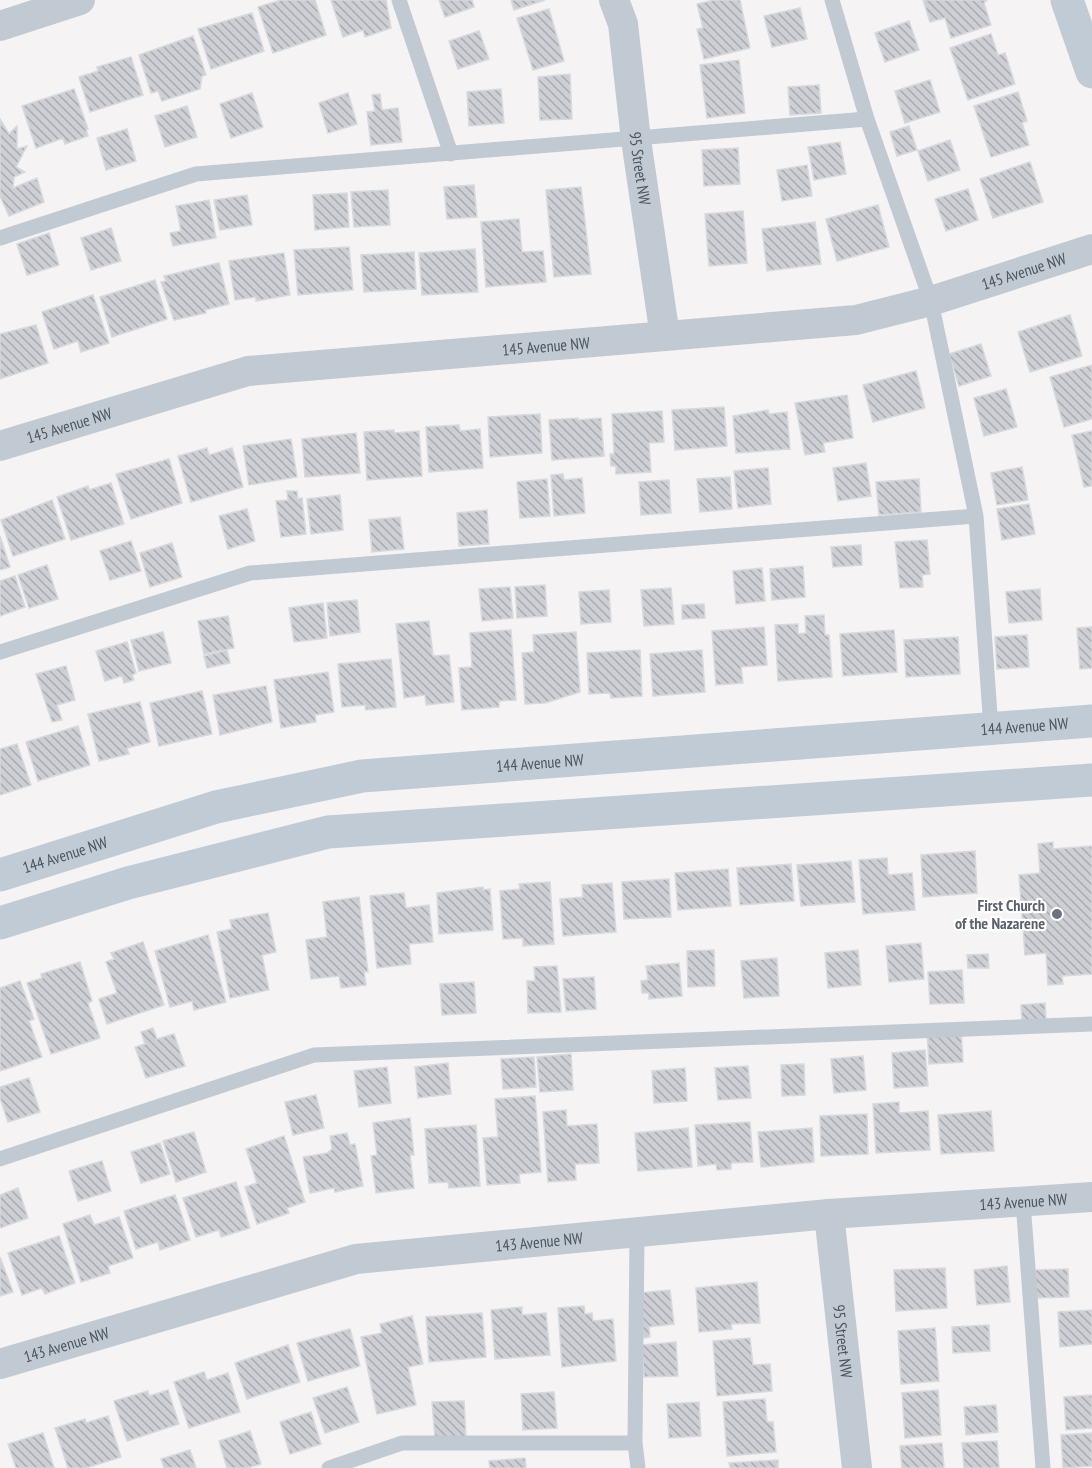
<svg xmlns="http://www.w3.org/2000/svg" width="1092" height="1468" viewBox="0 0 1092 1468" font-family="'PT Sans Narrow',sans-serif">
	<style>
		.building { fill: url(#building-back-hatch); stroke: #d7d9de; stroke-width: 1.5 }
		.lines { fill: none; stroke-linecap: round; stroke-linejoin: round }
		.lane { stroke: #c1cad2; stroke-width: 15 }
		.street { stroke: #c1cad2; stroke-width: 30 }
		.secondary { stroke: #c1cbd6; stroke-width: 33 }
		.worship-dot { fill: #6b7280; stroke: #fff; stroke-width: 2 }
		.labels { text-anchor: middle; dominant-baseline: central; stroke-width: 4.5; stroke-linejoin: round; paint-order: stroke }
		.street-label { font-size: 16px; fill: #4a5661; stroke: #fff }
		.worship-label { font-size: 16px; font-weight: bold; fill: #5b616d; stroke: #fff; text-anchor: end }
	</style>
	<defs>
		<pattern id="building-back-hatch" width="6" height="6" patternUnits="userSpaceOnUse" patternTransform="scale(1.5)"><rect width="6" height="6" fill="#cdcfd5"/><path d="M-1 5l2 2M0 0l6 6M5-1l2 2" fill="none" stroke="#a8abb0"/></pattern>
	</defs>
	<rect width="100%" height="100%" fill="#f5f3f3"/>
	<path class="building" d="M281,0H315L326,35L273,53L258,7Z
		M331,0H386L391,28L365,37L363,30L343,37Z
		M439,0H472L474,7L445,17Z
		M511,0H545L514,10Z
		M714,0H740L750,48L704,59L697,29L703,28L697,4Z
		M923,0H987L984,3L991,25L951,38L945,18L930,22Z
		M800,8L807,39L772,47L764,16Z
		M549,9L564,61L533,70L517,18Z
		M252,13L264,51L211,69L198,29Z
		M909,21L919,50L885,62L875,33Z
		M479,31L489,59L458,69L449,41Z
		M991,34L998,55L1005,53L1015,84L968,100L950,48Z
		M193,36L206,75L202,76L200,89L162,101L158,91L151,93L139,55Z
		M131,57L143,95L90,112L79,77L98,71L97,67Z
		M739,60L745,113L707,118L700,65Z
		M570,74L572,119L540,120L538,77Z
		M930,80L940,112L905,123L895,91Z
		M819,85L821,113L790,115L788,87Z
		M74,89L88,129L86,130L88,136L65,144L63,138L36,148L22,106Z
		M501,89L504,123L469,126L467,92Z
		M1018,92L1027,121L1022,123L1029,145L991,157L974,106Z
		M252,93L263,127L231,138L220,104Z
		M348,93L357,124L328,133L319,103Z
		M380,94L382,110L398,108L402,142L371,145L367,112L375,111L372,95Z
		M187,106L197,137L165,147L155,116Z
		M0,119L9,134L17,126V149L27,146L16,167L25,172L14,177L13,188L37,178L44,202L9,216L0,196Z
		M909,126L917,150L897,156L890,132Z
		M127,129L136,161L106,170L97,138Z
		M950,140L960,170L928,181L918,151Z
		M840,142L846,174L814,180L808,147Z
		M738,148L740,184L704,186L702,150Z
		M1030,162L1043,202L993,218L980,179Z
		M807,165L812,196L782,201L777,170Z
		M474,185L477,217L447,219L444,187Z
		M581,187L591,274L554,277L546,190Z
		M968,189L978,220L946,231L935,199Z
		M388,190L390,225L354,227L351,192Z
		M347,193L349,227L315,230L313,195Z
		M247,195L252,225L220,230L214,200Z
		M209,200L216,238L173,246L170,233L181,231L176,206Z
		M878,205L889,247L837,261L826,219Z
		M743,211L747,263L709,266L705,214Z
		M519,219L522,252L543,251L546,282L486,287L481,222Z
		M815,222L821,264L767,271L762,229Z
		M111,228L121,261L91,270L81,238Z
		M49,233L59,265L27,275L17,244Z
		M349,247L353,290L298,295L294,250Z
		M475,249L478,292L422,295L419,253Z
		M414,252L416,289L364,292L361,255Z
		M284,253L290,295L256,301V297L235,300L229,261Z
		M219,263L229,304L205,310L206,313L174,320L161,282L166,281L164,276Z
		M155,280L167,319L112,337L100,297Z
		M93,295L109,343L81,352L78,341L54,349L42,312Z
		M1070,315L1082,356L1030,372L1018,332Z
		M36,325L48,363L0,379V334Z
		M981,344L991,376L959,386L949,354Z
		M1092,365V419L1064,427L1050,377Z
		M916,371L925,408L873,422L863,385Z
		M1006,389L1017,427L984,436L974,398Z
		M847,395L853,438L823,443L825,452L805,455L795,403Z
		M724,407L727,446L675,450L672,410Z
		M768,410L769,414L787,412L790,449L736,453L733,416Z
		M662,411L664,442L649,443L651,472L616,474V466H611L610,454H614L612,414Z
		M540,414L542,453L490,457L488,417Z
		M578,418V420L601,418L604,456L552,460L549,420Z
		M459,425L460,431L480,429L483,468L429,472L426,427Z
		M394,430V433L419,431L422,476L367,480L364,432Z
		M1092,431V486L1084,487L1072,435Z
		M356,433L360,473L305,477L302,439Z
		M291,439L297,477L249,485L243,446Z
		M207,448L209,455L232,448L243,487L191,502L178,456Z
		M169,459L182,503L131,519L116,474Z
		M866,463L871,496L838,501L833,468Z
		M1022,467L1028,500L997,505L991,473Z
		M768,468L771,504L738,508L734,471Z
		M563,474L564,480L582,478L585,513L554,516L551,475Z
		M730,477L732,509L700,512L697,479Z
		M547,479L550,516L520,518L517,482Z
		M919,479L921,512L879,515L876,482Z
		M669,480L671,513L641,515L639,482Z
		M111,483L124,524L71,540L57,497L88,486L89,490Z
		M287,491H297L298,499L302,498L306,534L281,537L276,501L288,500Z
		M340,495L343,530L311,534L307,499Z
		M52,500L65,539L13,556L1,520Z
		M1029,504L1035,534L1002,540L997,509Z
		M247,509L255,541L228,549L219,516Z
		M487,510L489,544L459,546L457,513Z
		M400,517L404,549L372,552L369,520Z
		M0,536L10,567L0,570Z
		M927,540L930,574L922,575L923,587L900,588L895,542Z
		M131,541L141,571L110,580L100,551Z
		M172,543L182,577L150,587L140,553Z
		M861,545L862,565L833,567L831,547Z
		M47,565L58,599L29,608L18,575Z
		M803,566L805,597L772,600L770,569Z
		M762,568L765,601L736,604L733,571Z
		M15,576L25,607L0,616V581Z
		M545,585L547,616L517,618L515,587Z
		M510,587L513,618L482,621L479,589Z
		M671,588L674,624L644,626L641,590Z
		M1040,589L1042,620L1009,623L1006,592Z
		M609,590L611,622L581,624L579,592Z
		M357,600L360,632L330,636L327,603Z
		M323,603L327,638L294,642L289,608Z
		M704,604L705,618L682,619V605Z
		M824,615L825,635H829L832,677L778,681L775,625L798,624V634L806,633L805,616Z
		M228,616L234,648L204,654L198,621Z
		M429,621L433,656L449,655L454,702L426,705L425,695L404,698L396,624Z
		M764,627L767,665L741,667L743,683L716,685L712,631Z
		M1092,627V668L1080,669L1077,628Z
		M511,630L516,700L499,701V707L462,710L459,668L472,667L470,633Z
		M894,630L897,672L843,676L840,634Z
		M163,632L171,663L139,671L131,640Z
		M576,632L580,692L545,703L525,704L522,653L534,652L533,635Z
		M1027,635L1029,667L997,669L995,637Z
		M958,637L960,674L906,677L904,640Z
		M127,642L136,673L132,675L134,680L124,683L122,676L105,681L96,651Z
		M227,650L230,663L207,668L204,656Z
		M640,650L642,696L611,698L610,693L589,694L587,653Z
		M702,650L705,692L653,696L650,654Z
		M391,659L396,707L366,710L365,705L342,707L338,664Z
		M66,666L75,700L57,705L62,720L52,722L36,674Z
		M328,672L334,712L315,715L316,722L281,728L274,680Z
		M266,686L272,722L220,735L213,695Z
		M202,691L212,734L159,746L150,703Z
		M140,702L150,742L127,748L129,754L99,761L88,714Z
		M78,726L90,765L38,781L26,742Z
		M17,744L31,785L0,795V749Z
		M1053,842V849L1092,846V974L1062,976L1063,984L1048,985L1046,953L1025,955L1019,875L1040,873L1038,844Z
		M975,851L977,893L923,897L921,855Z
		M887,858L888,875L912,873L915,910L863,914L859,860Z
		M851,861L855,902L801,906L797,865Z
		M791,864L794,901L740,905L737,868Z
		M728,869L731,906L678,910L675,873Z
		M669,879L671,917L624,919L622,882Z
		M550,882L554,944L523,946V938L503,939L500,891L520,889L519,884Z
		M612,883L616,932L563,936L560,899L583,897L582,885Z
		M483,887V890L490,889L493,930L439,934L437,893Z
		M404,893L406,908L429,905L433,942L409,944L411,964L377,968L370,896Z
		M359,897L368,972H364L366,985L341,988L339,976L311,979L306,940L327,937L323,902Z
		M268,913L276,952L262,955L269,990L230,998L217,932L232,929L230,920Z
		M208,935L226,1002L194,1010L192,1001L170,1007L155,951Z
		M143,942L164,1005L107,1024L99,999L117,993L106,962L114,959L111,953Z
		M921,943L924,979L889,982L886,946Z
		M714,950L715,986L688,987L687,951Z
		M858,950L861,985L828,988L825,953Z
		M988,954L989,968H968L967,955Z
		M777,958L779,996L744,998L741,961Z
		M80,962L92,1001L88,1003L100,1038L51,1054L27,983L42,978L41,974Z
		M679,963L682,996L649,999V993H642L641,981L648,980L646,966Z
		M557,966L561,1012L528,1013L527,981H535L534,967Z
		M962,970L964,1003L930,1004L928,972Z
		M594,977L596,1009L566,1011L563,979Z
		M20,981L34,1019L29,1021L42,1057L0,1071V988Z
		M474,982L476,1013L442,1015L440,984Z
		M1045,1003L1046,1020L1022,1022L1021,1005Z
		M153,1028L157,1039L174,1034L185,1066L146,1078L135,1047L145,1044L141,1032Z
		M961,1029L963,1062L929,1064L927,1031Z
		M925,1050L928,1086L894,1088L892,1053Z
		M571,1054L573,1090L540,1092L537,1057Z
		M863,1056L866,1090L834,1093L831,1059Z
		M534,1057L536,1087L503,1089L501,1059Z
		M448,1063L451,1094L418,1098L415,1067Z
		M804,1064L805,1095L782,1096L781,1065Z
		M748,1066L751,1098L718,1100L715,1068Z
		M387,1067L391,1103L359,1107L354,1071Z
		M685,1068L687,1101L654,1103L652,1071Z
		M29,1078L40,1112L8,1122L0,1098V1087Z
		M316,1095L324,1128L293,1135L285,1102Z
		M535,1096L541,1172L519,1174L520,1183L487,1185L483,1138L498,1137L495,1099Z
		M899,1102V1113L928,1111L930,1150L876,1153L873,1104Z
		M566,1110L567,1126L597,1124L599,1163L575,1164L576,1180L548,1182L543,1112Z
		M991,1111L994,1151L941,1154L938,1115Z
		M867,1114L868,1154L821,1156L820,1116Z
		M410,1118L414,1155H410L414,1188L376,1193L371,1156L377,1155L373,1123Z
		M750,1122L753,1162L731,1163V1169L717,1170L716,1164L698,1166L695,1125Z
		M476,1125L480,1186L449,1188L448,1182L429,1183L425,1129Z
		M688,1128L692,1167L638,1171L635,1133Z
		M812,1128L814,1162L761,1167L758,1132Z
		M194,1132L206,1172L176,1182L163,1141Z
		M347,1133L350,1145L355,1144L363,1186L335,1192L334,1188L310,1193L303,1157L327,1153L332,1149L330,1136Z
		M284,1136L305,1202L287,1208L289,1213L257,1224L245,1187L257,1183L246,1149Z
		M160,1143L170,1174L141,1183L131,1152Z
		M102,1161L111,1191L78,1201L69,1171Z
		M236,1182L250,1228L221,1237L219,1230L196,1237L183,1198Z
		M18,1188L28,1218L0,1228V1195Z
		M175,1195L190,1240L160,1250L158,1242L136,1249L124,1211Z
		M90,1215L94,1225L119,1217L133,1258L108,1266L110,1273L81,1282L63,1224Z
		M59,1236L75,1283L45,1294L42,1288L22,1295L8,1253Z
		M0,1257L13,1292L0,1296Z
		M1007,1266L1010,1302L977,1305L974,1270Z
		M945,1268L947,1308L896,1311L894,1270Z
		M1068,1269L1069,1297L1036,1298L1035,1270Z
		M757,1282L760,1323L731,1324L732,1329L699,1332L696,1288Z
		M670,1290L674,1324L649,1327L650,1337L644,1338L638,1293Z
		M584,1306L585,1314L592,1313L593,1321L613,1319L616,1361L562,1367L558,1308Z
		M522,1307V1315L546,1313L550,1355L495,1359L491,1310Z
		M1092,1310V1344L1060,1347L1058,1312Z
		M482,1313L486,1357L429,1362L426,1317Z
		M412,1316L423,1364L408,1367L416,1405L377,1414L361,1337L382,1333L380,1324Z
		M989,1325L990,1351L953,1353L952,1327Z
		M935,1328L939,1381L901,1384L898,1331Z
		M350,1329L360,1366L308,1381L297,1343Z
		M750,1338L753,1365L770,1364L772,1391L717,1396L713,1341Z
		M676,1342L678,1376L644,1377L642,1345Z
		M288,1345L300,1382L247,1399L235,1363Z
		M204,1372L207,1380L228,1373L240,1412L189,1428L174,1382Z
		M347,1387L359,1422L325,1433L313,1398Z
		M168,1390L179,1424L127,1441L114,1401L148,1391L149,1396Z
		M938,1390L941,1435L905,1438L902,1393Z
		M554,1392L557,1428L523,1430L521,1394Z
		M1092,1395V1428L1066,1430L1064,1397Z
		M765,1399L767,1422H773L776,1452L727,1456L723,1402Z
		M464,1401L466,1437L435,1439L432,1402Z
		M699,1402L701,1436L669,1438L667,1404Z
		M996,1405L998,1432L966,1435L964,1407Z
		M311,1412L321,1444L290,1454L280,1422Z
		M108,1416L121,1457L86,1468H68L55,1428L85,1419L86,1423Z
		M250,1431L261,1464L247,1468H227L219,1441Z
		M43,1433L54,1468H16L8,1444Z
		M1092,1433V1466L1063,1468L1061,1435Z
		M997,1441L999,1468H964L962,1443Z
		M942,1443L944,1468H902L900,1446Z
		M190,1450L196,1468H164L161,1459Z
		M525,1458L526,1468H490L489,1461Z
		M778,1460V1468H730L729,1463Z"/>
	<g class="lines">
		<path class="lane" d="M399,0L451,154
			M832,0L867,119L931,301L976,516L991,729
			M0,238L196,174L867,119
			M0,652L250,573L976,516
			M0,1159L314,1055L1092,1024
			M1023,1202L1043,1468
			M637,1233L635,1443L638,1468
			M329,1468L402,1443H635"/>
		<g class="street">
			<path id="s1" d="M614,0L623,24L636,140L665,336"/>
			<path d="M0,26L80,0"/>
			<path id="s2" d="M0,446L248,371L856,320L931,301L1092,249"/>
			<path id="s3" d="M829,1214L857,1468"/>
			<path id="s4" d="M0,1364L356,1259L829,1214L1092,1197"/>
		</g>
		<g class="secondary">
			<path d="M1067,0L1092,72"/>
			<path id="s5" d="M0,875L216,807L362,776L1092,721"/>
			<path d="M0,923L128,883L328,832L1092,780"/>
		</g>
	</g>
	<circle class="worship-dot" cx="1057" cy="914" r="6"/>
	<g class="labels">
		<g class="street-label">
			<text stroke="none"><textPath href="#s1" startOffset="171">95 Street NW</textPath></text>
			<text stroke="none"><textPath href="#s2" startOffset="1044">145 Avenue NW</textPath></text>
			<text stroke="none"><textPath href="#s2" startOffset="558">145 Avenue NW</textPath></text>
			<text stroke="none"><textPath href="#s2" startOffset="72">145 Avenue NW</textPath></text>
			<text stroke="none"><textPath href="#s5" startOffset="1040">144 Avenue NW</textPath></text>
			<text stroke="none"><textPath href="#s5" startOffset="554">144 Avenue NW</textPath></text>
			<text stroke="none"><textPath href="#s5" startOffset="68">144 Avenue NW</textPath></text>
			<text stroke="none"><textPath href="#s4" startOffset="1041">143 Avenue NW</textPath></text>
			<text stroke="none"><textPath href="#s4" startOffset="555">143 Avenue NW</textPath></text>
			<text stroke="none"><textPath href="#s3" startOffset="128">95 Street NW</textPath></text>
			<text stroke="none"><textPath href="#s4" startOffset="69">143 Avenue NW</textPath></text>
		</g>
		<g class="worship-label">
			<text x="1045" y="905">First Church<tspan x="1045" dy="18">of the Nazarene</tspan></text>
		</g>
	</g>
</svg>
